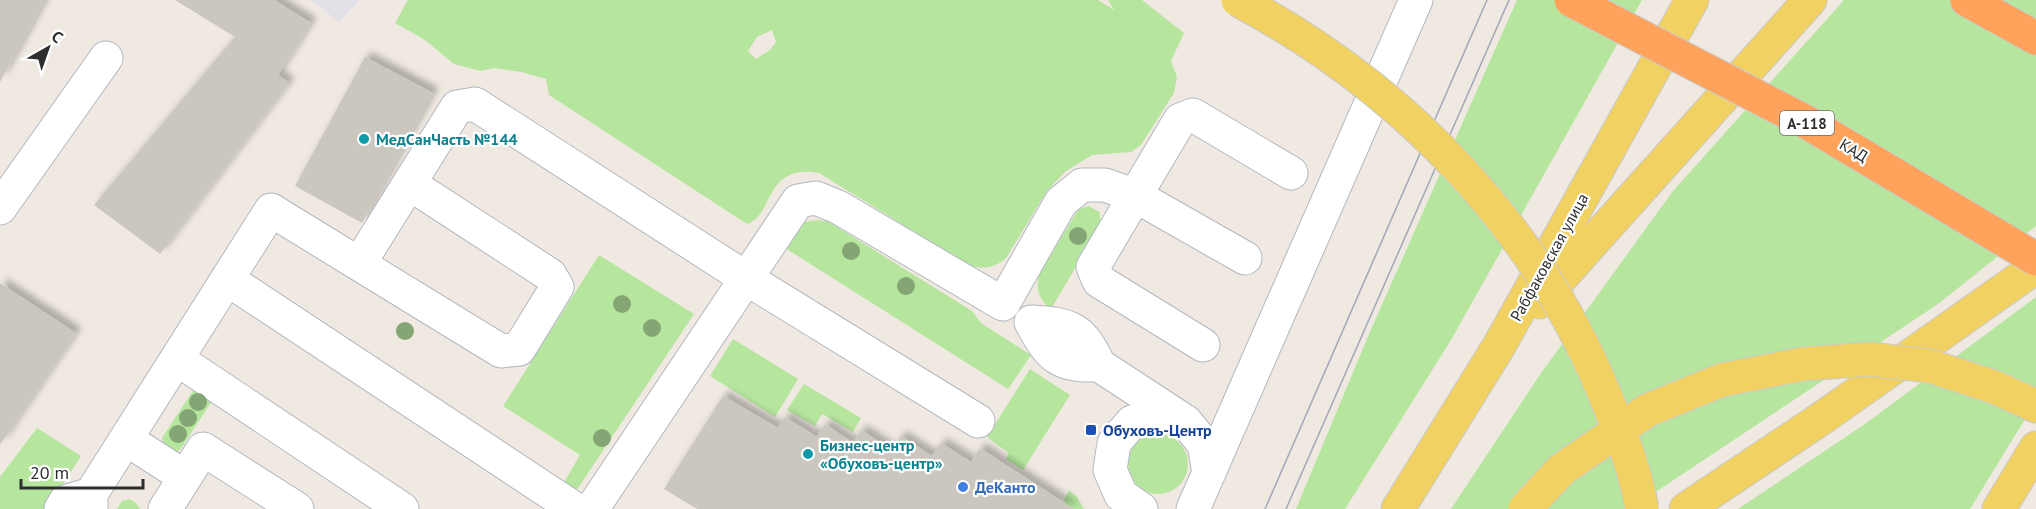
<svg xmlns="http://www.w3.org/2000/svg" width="2036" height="509" viewBox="0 0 2036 509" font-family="'PT Sans',sans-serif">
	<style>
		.industrial { fill: #e3e1e8 }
		.green { fill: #b6e59e; fill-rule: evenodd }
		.building { fill: #cbc7bf; filter: url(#shadow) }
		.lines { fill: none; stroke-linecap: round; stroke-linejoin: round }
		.minor-casing { stroke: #b4b7c1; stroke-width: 35 }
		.major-casing { stroke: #c9c9c9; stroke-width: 35 }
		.highway-casing { stroke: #c9c9c9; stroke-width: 35 }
		.minor { stroke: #fff; stroke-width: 33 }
		.major { stroke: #f2d163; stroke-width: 33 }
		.highway { stroke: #ffa35c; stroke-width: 33 }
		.tram { stroke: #a3a6b8; stroke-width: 1.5 }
		.major-bridge-casing { stroke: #c9c9c9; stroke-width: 35; stroke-linecap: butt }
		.highway-bridge-casing { stroke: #c9c9c9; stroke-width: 35; stroke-linecap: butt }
		.major-bridge { stroke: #f2d163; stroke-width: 33 }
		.highway-bridge { stroke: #ffa35c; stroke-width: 33 }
		.tree { fill: #84a574 }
		.culture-dot { fill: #0f9aa8; stroke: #fff; stroke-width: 2 }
		.transit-dot { fill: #1a4fb4; stroke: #fff; stroke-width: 2 }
		.shop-dot { fill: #3f7fe0; stroke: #fff; stroke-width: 2 }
		.labels { text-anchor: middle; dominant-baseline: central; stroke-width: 4.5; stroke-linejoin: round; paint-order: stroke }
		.shield { fill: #fff; stroke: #6d6d6d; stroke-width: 1.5 }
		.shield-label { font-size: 15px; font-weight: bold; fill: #2e2e2e }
		.culture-label { font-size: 16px; font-weight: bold; fill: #0d838f; stroke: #fff; text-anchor: start }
		.street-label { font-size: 16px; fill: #2e2e2e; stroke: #fff }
		.transit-label { font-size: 16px; font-weight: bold; fill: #164399; stroke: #fff; text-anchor: start }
		.shop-label { font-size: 16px; font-weight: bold; fill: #366cbe; stroke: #fff; text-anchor: start }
	</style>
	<defs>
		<filter id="shadow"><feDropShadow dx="5.5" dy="-5.5" stdDeviation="3" flood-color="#0004"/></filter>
	</defs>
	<rect width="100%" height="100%" fill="#efe9e1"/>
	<path class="industrial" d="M311,0H360L339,22Z"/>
	<path class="green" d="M408,0H1098L1114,10L1108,0H1142L1184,33L1171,61L1177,77L1174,93L1141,145L1131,152L1092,155L1066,171L1047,191L1006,258C995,268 984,269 970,266L819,173C764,163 774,216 747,224L549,95L546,79L521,72L494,68L481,71L454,64L425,40L395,23ZM772,30L776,42L770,50L756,59L748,51L757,37Z
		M1517,0H1642L1451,340L1345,509H1296L1369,334Z
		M1844,0H2036V226L1938,304L1630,509H1451L1539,376L1673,191Z
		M1088,206L1100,212V226L1051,309C1038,300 1036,288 1039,274L1078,210Z
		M818,220L829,222L972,311L981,323L1031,355L1008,389L782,246L804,222Z
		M599,255L694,314L574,494L562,486L580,455L503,406Z
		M2036,297V401L1970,509H1738L1865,424Z
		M733,339L798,379L775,417L710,376Z
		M1030,369L1070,395L1023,470L1006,459L1009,453L987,437Z
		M804,384L861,418L853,432L822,414L815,426L787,410Z
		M196,386L214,398L180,450L174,452L163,445L162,438Z
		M37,428L81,456L47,509H0V477Z
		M1128 464a30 30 0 1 1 60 0a30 30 0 1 1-60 0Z
		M1069,490L1077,497L1084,509H1060Z
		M129,499L135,502L140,509H117L122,501Z"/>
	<path class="building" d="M0,0H45L0,82Z
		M175,0H274L311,23L278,75L289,83L160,254L94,205L235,37Z
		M365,57L433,93L362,223L295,186Z
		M0,283L76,333L0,445Z
		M723,396L778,428L785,417L817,437L825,424L853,443L861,430L892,450L901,436L932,456L941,443L971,462L980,448L1074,509H697L664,489Z"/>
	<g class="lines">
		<defs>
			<path id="minor" d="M0,208L106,58
				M359,264L501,351L519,349L557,287L550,275L410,184
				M227,279L575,509
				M1031,322C1071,324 1082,328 1099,365C1058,366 1050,358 1031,322Z
				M1203,345L1099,281L1093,267L1180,120L1193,115L1291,173
				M177,359L402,509
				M1099,365L1180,418
				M126,439L185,477
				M91,494L271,210L359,264L457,107L475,104L744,277L978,421
				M61,509L65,502L91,494V509
				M165,509L203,449L297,509
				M592,509L798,201L816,198L838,207L1003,304L1061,202L1082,185H1105L1136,196L1245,258
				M1141,509L1121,495L1110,470L1114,443L1132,422L1158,414L1185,421L1204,444L1209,473
				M1193,509L1416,0"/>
			<path id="major" d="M1539,302L1810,0
				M1994,387L2036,406
				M1398,509L1499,346L1692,0
				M1686,509L1825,416L2036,267
				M1999,509L2036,448"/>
			<path id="highway" d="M1967,0L2036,38"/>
		</defs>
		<use href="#minor" class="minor-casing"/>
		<use href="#major" class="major-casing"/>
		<use href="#highway" class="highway-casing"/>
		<use href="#minor" class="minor"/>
		<use href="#major" class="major"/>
		<use href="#highway" class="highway"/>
		<path class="tram" d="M1265,509L1487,0
			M1286,509L1509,0"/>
		<defs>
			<path id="major-bridge" d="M1238,0C1405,89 1540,229 1609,405C1623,439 1636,473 1642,509
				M1525,509L1561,470L1648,410L1722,380L1803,364L1870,359L1930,366L1994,387"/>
			<path id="highway-bridge" d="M1571,0L1808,123L2036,259"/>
		</defs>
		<use href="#major-bridge" class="major-bridge-casing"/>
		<use href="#highway-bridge" class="highway-bridge-casing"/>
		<use href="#major-bridge" class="major-bridge"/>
		<use href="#highway-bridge" class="highway-bridge"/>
	</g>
	<g class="tree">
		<circle cx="1078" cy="236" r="9"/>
		<circle cx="851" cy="251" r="9"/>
		<circle cx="906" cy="286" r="9"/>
		<circle cx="622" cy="304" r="9"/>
		<circle cx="652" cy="328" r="9"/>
		<circle cx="405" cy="331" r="9"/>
		<circle cx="198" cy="402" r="9"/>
		<circle cx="188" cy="418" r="9"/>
		<circle cx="178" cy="434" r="9"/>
		<circle cx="602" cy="438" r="9"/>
	</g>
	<g class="culture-dot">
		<circle cx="364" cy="139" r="6"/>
		<circle cx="808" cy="454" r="6"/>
	</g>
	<rect class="transit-dot" x="1085" y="424" width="12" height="12" rx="3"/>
	<circle class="shop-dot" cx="963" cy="487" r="6"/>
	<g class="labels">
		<rect class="shield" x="1780" y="111" width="54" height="24" rx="4.5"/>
		<g class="shield-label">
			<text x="1807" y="123">А-118</text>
		</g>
		<g class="culture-label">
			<text x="376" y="139">МедСанЧасть №144</text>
			<text x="820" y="445">Бизнес-центр<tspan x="820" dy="18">«Обуховъ-центр»</tspan></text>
		</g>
		<g class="street-label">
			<text transform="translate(1854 150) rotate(31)">КАД</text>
			<text transform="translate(1549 257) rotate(-61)">Рабфаковская улица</text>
		</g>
		<g class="transit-label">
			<text x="1103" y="430">Обуховъ-Центр</text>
		</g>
		<g class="shop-label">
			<text x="975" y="487">ДеКанто</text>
		</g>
	</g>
	<g transform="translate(48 48) rotate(40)" stroke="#ffffff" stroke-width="4.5" paint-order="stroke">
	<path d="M0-4.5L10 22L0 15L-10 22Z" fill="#2e2e2e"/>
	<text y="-9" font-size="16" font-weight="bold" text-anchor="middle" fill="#2e2e2e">С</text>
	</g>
	<path d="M21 479v9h122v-9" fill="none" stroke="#2e2e2e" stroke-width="3"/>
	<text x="30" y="479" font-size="18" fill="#2e2e2e" stroke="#ffffff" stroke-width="4.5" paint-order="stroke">20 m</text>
</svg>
